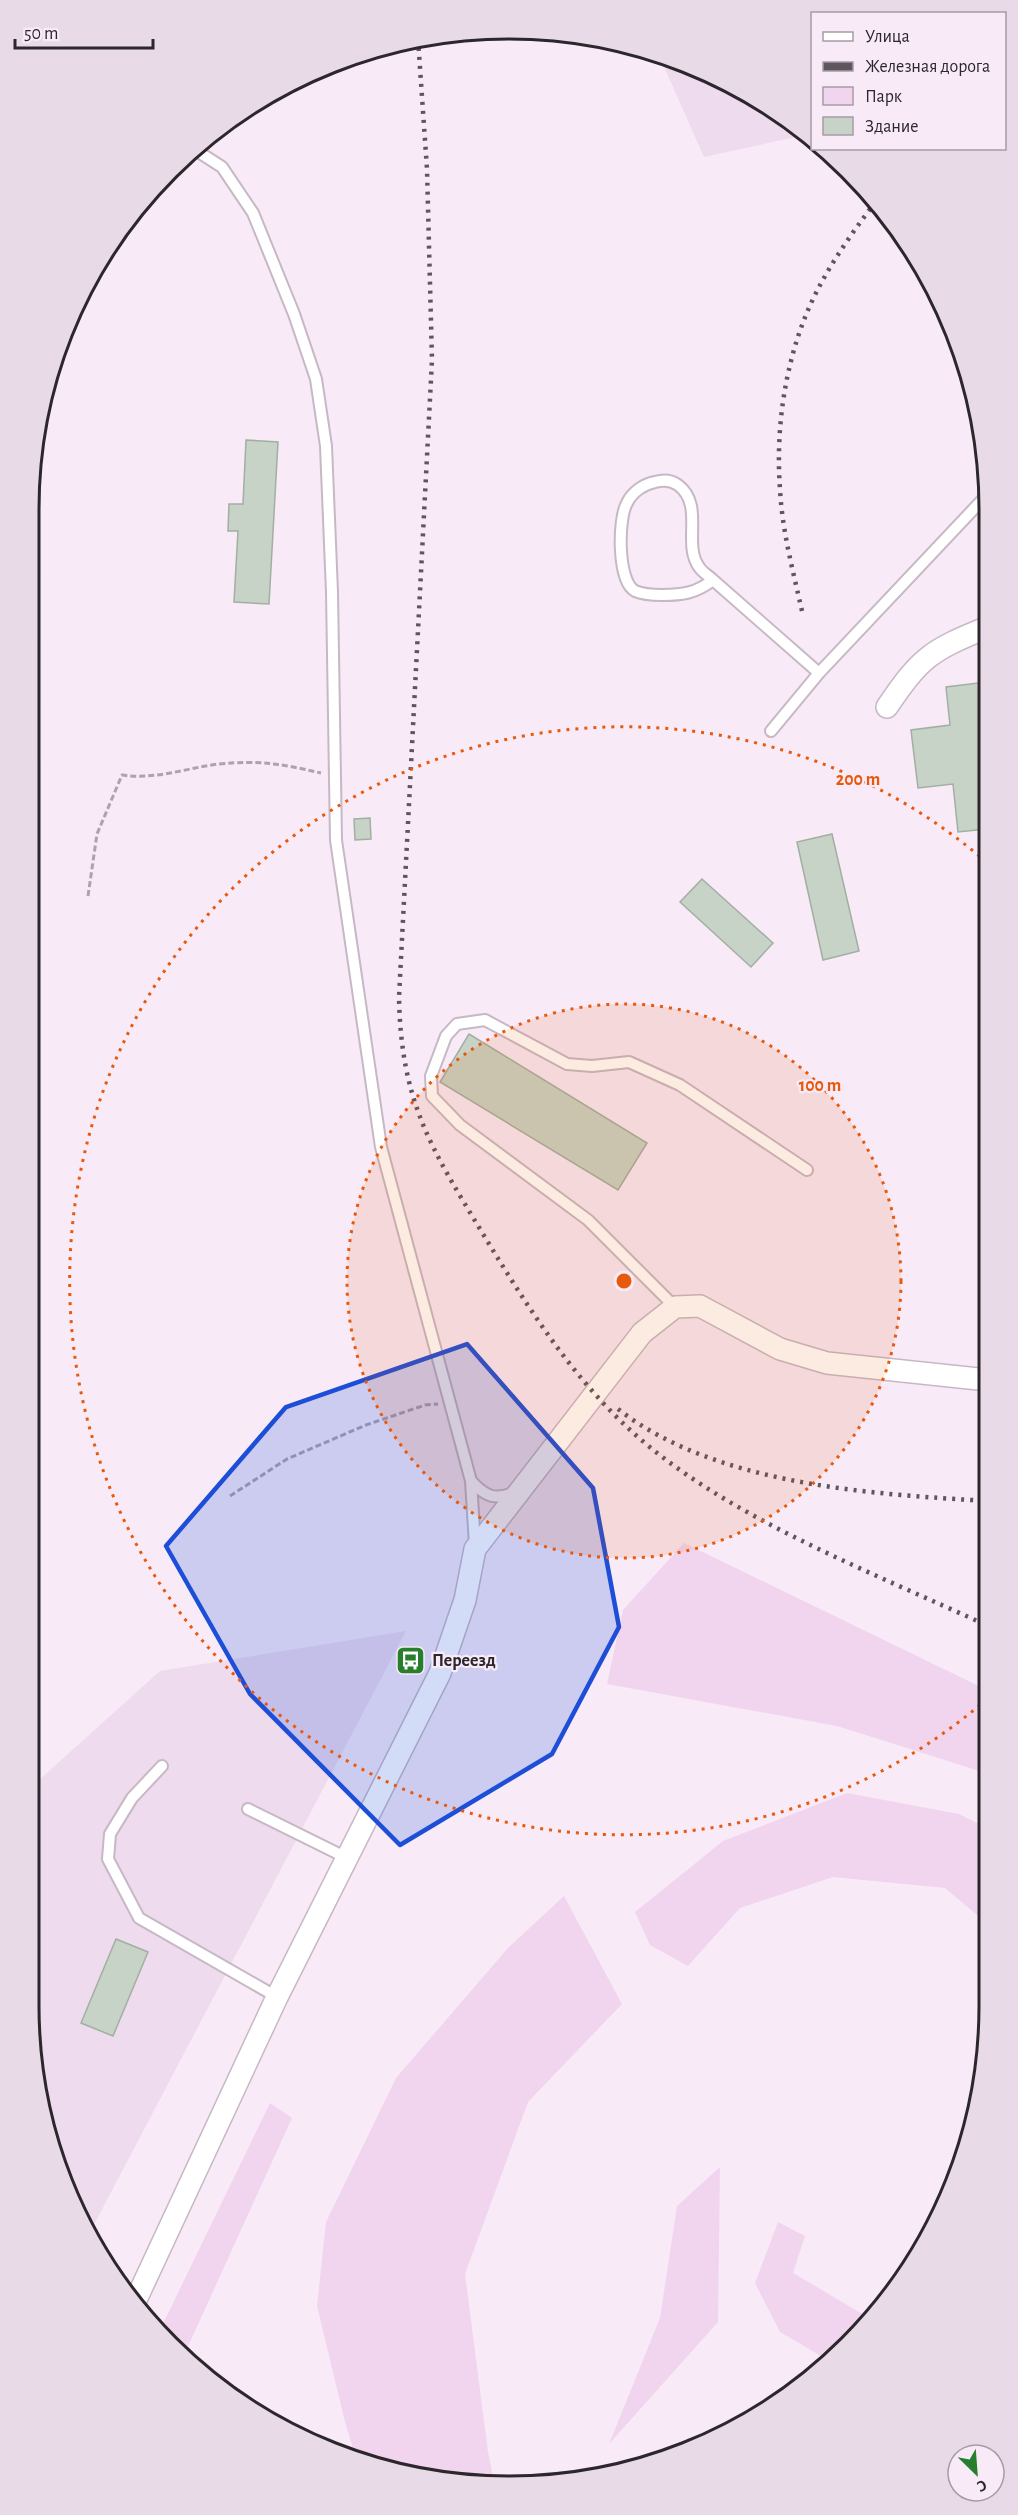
<svg xmlns="http://www.w3.org/2000/svg" width="1018" height="2515" viewBox="0 0 1018 2515" font-family="'Alegreya Sans',sans-serif">
	<style>
		.built { fill: #eedbed }
		.green { fill: #f1d5ef }
		.building { fill: #c6d3c6; stroke: #a2afa2; stroke-width: 1.5 }
		.lines { fill: none; stroke-linecap: round; stroke-linejoin: round }
		.lane-casing { stroke: #c6b9c5; stroke-width: 14 }
		.street-casing { stroke: #c6b9c5; stroke-width: 24 }
		.path { stroke: #ada3ad; stroke-width: 3; stroke-dasharray: 6 3; stroke-linecap: butt }
		.lane { stroke: #fff; stroke-width: 10 }
		.street { stroke: #fff; stroke-width: 21 }
		.rail { stroke: #5d565d; stroke-width: 4.5; stroke-dasharray: 3 6; stroke-linecap: butt }
		.marked { fill: #1d4ed8; fill-opacity: 0.2; stroke: #1d4ed8; stroke-width: 4.5; stroke-linejoin: round }
		.ring { fill: none; stroke: #e8590c; stroke-width: 3; stroke-dasharray: 3 6 }
		.labels { text-anchor: middle; dominant-baseline: central; stroke-width: 4.5; stroke-linejoin: round; paint-order: stroke }
		.poi-label { font-size: 18px; font-weight: bold; fill: #2c272c; stroke: #f8eaf7; text-anchor: start }
		.rim { fill: none; stroke: #2c272c; stroke-width: 3 }
		.centre { fill: #e8590c; stroke: #f8eaf7; stroke-width: 3 }
		.ring-label { font-size: 18px; text-anchor: middle; font-weight: bold; fill: #e8590c; stroke: #f8eaf7; stroke-width: 4.5; stroke-linejoin: round; paint-order: stroke }
	</style>
	<rect width="100%" height="100%" fill="#f8eaf7"/>
	<path class="built" d="M658,53L776,110L805,135L704,157Z
		M406,1631L88,2236L54,2161L29,2006L28,1790L160,1671Z"/>
	<path class="green" d="M684,1543L989,1691V1774L837,1726L607,1684L623,1610Z
		M847,1793L959,1814L989,1829V1925L945,1888L833,1877L740,1908L688,1966L650,1945L635,1912L723,1841Z
		M564,1896L622,2004L528,2102L465,2274L488,2452L494,2481L446,2482L357,2462L345,2422L317,2306L326,2222L396,2078L508,1948Z
		M270,2103L292,2118L185,2353L159,2332Z
		M720,2167L718,2322L609,2444L660,2318L677,2206Z
		M778,2222L805,2236L793,2273L871,2319L831,2362L780,2332L755,2283Z"/>
	<path class="building" d="M246,440L278,442L269,604L234,602L238,531H228L229,504H243Z
		M986,682V829L958,832L953,784L918,788L911,730L950,725L946,687Z
		M370,818L371,839L355,840L354,819Z
		M832,834L859,951L823,960L797,842Z
		M702,879L773,943L751,967L680,902Z
		M469,1034L647,1143L618,1190L440,1082Z
		M116,1939L148,1952L113,2036L81,2023Z"/>
	<g class="lines">
		<defs>
			<path id="lane" d="M194,149L222,167L253,213L294,314L316,379L326,446L332,592L336,840L381,1147L471,1481L475,1545
				M713,580C696,593 683,595 662,595C654,595 642,594 635,591C617,581 618,518 627,503C632,492 644,484 655,482C662,480 671,480 678,485C705,505 682,544 699,567C702,572 709,576 713,580L819,673
				M771,731L819,673L985,497
				M675,1307L588,1220L460,1125L432,1096L431,1076L446,1036L457,1024L485,1020L567,1064L592,1066L629,1062L680,1085L807,1170
				M471,1481C486,1497 494,1500 514,1493
				M162,1766L132,1798L110,1834L108,1859L139,1918L277,1997
				M248,1809L347,1858"/>
			<path id="street" d="M887,707C920,658 931,650 986,628
				M134,2304L277,1997L440,1673L465,1600L475,1549L642,1333L675,1307L700,1306L780,1349L827,1363L988,1380"/>
		</defs>
		<use href="#lane" class="lane-casing"/>
		<use href="#street" class="street-casing"/>
		<path class="path" d="M88,896L97,834L122,775C156,780 186,768 219,764C259,760 282,764 321,773
			M230,1496L287,1459L366,1425L425,1405L438,1404"/>
		<use href="#lane" class="lane"/>
		<use href="#street" class="street"/>
		<path class="rail" d="M418,39L427,169L432,360L399,997C401,1102 431,1148 483,1234C525,1303 569,1373 628,1428C722,1516 872,1572 988,1626
			M802,611C793,571 782,530 780,489C775,423 787,348 818,289C834,258 855,229 876,201
			M618,1409C715,1485 870,1494 988,1501"/>
	</g>
	<path class="marked" d="M467,1344L593,1488L619,1627L552,1754L400,1845L250,1694L166,1546L286,1407Z"/>
	<circle cx="624" cy="1281" r="277" fill="#e8590c" fill-opacity=".12"/>
	<g class="ring">
		<circle cx="624" cy="1281" r="277"/>
		<path d="M987 1699A554 554 0 1 1 984 860"/>
	</g>
	<defs>
		<symbol id="bus-square" viewBox="-11 -11 22 22"><rect x="-9" y="-9" width="18" height="18" rx="4" fill="#277f2e" stroke="#f8eaf7"/><path d="M-5-6H5V4H4V6H2V4H-2V6H-4V4H-5ZM-3.5-4V0h7V-4ZM-3.5 1.2v1.5H-2V1.2ZM2 1.2v1.5H3.5V1.2Z" fill="#fff"/></symbol>
	</defs>
	<g fill-rule="evenodd">
		<use href="#bus-square" x="394" y="1644" width="33" height="33"/>
	</g>
	<g class="labels">
		<g class="poi-label">
			<text x="432" y="1661">Переезд</text>
		</g>
	</g>
	<path d="M0 0H1018V2515H0ZM509 39H509A470 470 0 0 1 979 509V2006A470 470 0 0 1 509 2476H509A470 470 0 0 1 39 2006V509A470 470 0 0 1 509 39Z" fill="#e8dae7" fill-rule="evenodd"/>
	<path class="rim" d="M509 39H509A470 470 0 0 1 979 509V2006A470 470 0 0 1 509 2476H509A470 470 0 0 1 39 2006V509A470 470 0 0 1 509 39Z"/>
	<circle cx="624" cy="1281" r="9" class="centre"/>
	<g class="ring-label">
		<text x="858" y="785">200 m</text>
		<text x="820" y="1091">100 m</text>
	</g>
	<rect x="811" y="12" width="195" height="138" fill="#f8eaf7" stroke="#a69ca6" stroke-width="1.5"/>
	<rect x="823" y="32" width="30" height="9" fill="#ffffff" stroke="#a69ca6" stroke-width="1.5"/>
	<text x="865" y="42" font-size="18" fill="#2c272c">Улица</text>
	<rect x="823" y="62" width="30" height="9" fill="#5d565d" stroke="#a69ca6" stroke-width="1.5"/>
	<text x="865" y="72" font-size="18" fill="#2c272c">Железная дорога</text>
	<rect x="823" y="87" width="30" height="18" fill="#f1d5ef" stroke="#a69ca6" stroke-width="1.5"/>
	<text x="865" y="102" font-size="18" fill="#2c272c">Парк</text>
	<rect x="823" y="117" width="30" height="18" fill="#c6d3c6" stroke="#a69ca6" stroke-width="1.5"/>
	<text x="865" y="132" font-size="18" fill="#2c272c">Здание</text>
	<g transform="translate(976 2473) rotate(155)"><circle r="28" fill="#f8eaf7" stroke="#a69ca6" stroke-width="1.5"/>
	<path d="M0-4.5L10 22L0 15L-10 22Z" fill="#277f2e"/>
	<text y="-9" font-size="16" font-weight="bold" text-anchor="middle" fill="#2c272c">С</text>
	</g>
	<path d="M15 39v9h138v-9" fill="none" stroke="#2c272c" stroke-width="3"/>
	<text x="24" y="39" font-size="18" fill="#2c272c" stroke="#f8eaf7" stroke-width="4.5" paint-order="stroke">50 m</text>
</svg>
